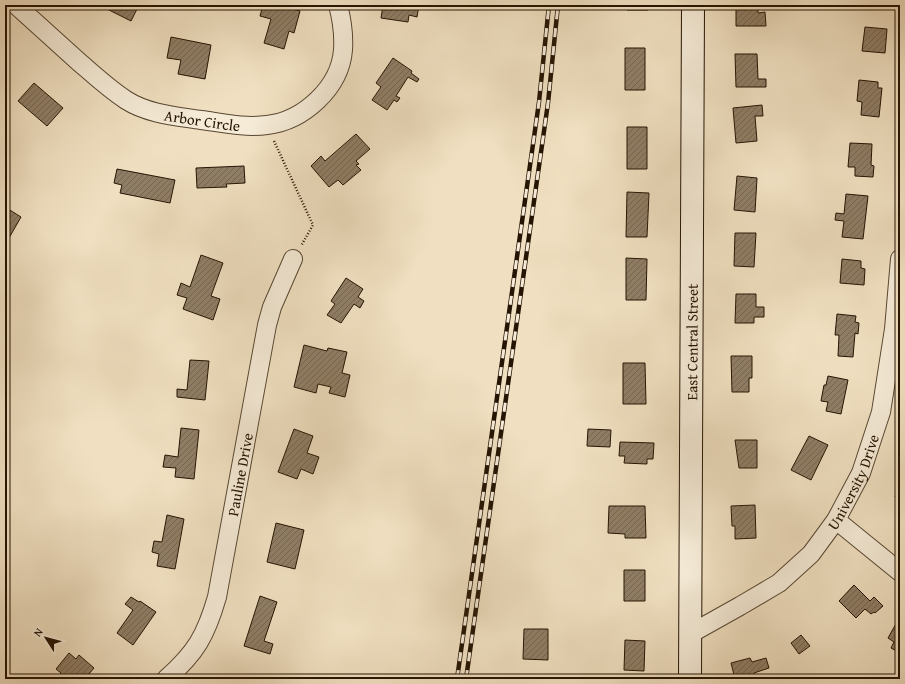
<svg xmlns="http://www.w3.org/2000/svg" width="905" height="684" viewBox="0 0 905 684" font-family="'Gentium Book Plus',serif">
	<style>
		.building { fill: url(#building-hatch); stroke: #251403 }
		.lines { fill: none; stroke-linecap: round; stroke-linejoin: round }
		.street-casing { stroke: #584732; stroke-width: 20 }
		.secondary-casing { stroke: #251403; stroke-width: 24 }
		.path { stroke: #251403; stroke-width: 2.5; stroke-dasharray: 1 2; stroke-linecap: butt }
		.street { stroke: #f5ebd7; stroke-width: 18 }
		.secondary { stroke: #f5ebd7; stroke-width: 22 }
		.rail-casing { stroke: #251403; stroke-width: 4.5 }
		.rail { stroke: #f5ebd7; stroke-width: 3; stroke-dasharray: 9; stroke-linecap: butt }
		.labels { text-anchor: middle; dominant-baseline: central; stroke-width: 3; stroke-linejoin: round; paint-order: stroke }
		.street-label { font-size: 15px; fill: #251403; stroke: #f5ebd7 }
	</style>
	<defs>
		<pattern id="building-hatch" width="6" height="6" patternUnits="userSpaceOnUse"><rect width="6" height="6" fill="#8f7e66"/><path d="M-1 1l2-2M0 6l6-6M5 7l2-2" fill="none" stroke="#756652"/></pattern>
	</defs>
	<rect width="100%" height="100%" fill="#f0e0c1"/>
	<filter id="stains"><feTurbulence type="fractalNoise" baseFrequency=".005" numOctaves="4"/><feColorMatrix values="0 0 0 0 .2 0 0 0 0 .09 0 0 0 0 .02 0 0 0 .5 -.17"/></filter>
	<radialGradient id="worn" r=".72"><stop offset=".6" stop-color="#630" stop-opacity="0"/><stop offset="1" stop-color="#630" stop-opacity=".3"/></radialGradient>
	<path class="building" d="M110,5H139L131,21L107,9Z
		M263,5L274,7L275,5H279L300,11L294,33L289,31L284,49L264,43L271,19L260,16Z
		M383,5H419L417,17L409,15L408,22L381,18Z
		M627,5H648V10H627Z
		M736,5H758V13L765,12L766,26H736Z
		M865,27L887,29L885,53L862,51Z
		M171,37L211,45L205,79L178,74L181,60L167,58Z
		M625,48H645V90H625Z
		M735,54H757L758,79H766V87H736Z
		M393,58L412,71L411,73L419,79L417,82L408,77L396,96L400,98L397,102L394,100L387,110L372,100L381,87L376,83Z
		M859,80L878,82V88H882L879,117L861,115L862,102L857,101Z
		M34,83L63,108L47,126L18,101Z
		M762,105L763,116H755L757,141L736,143L733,108Z
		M627,127H647V169H627Z
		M356,134L370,149L356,161L359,164L356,165L361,170L343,185L338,180L329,187L311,166L321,156L325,161Z
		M850,143L872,144L871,165L874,166L873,177L855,176V167H848Z
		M244,166L245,183L226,184L227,187L197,188L196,168Z
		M117,169L175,180L170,203L120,193L122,185L114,183Z
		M737,176L757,178L755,212L734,210Z
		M627,192L649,193L647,237H626Z
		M846,194L868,196L863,239L842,237L844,221L835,220L836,213L844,214Z
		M5,207L21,217L5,245Z
		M735,233H756L754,267L734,266Z
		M201,255L223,263L211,296L220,299L213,320L183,309L187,298L177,295L181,283L190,287Z
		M626,258L647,259L646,300H626Z
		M842,259L861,261V268L865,269L864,285L840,283Z
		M346,278L363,289L358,297L364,301L360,308L354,304L341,323L327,315L335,304L331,301Z
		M736,294H756V307H764V317H754V323H735Z
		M837,314L856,316L855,322L859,323L858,334L855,333L853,357L838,356L839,335H835Z
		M304,345L327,351L328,348L347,352L342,373L350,375L345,397L329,393L331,387L318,384L316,393L294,387Z
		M731,356H752V378H749V392H732Z
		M190,360L209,361L205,400L177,397V389L187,390Z
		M623,363H645L646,404H623Z
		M828,376L848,380L841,414L826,411L828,402L821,401L824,385H826Z
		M181,428L199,430L194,479L175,477L176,468L163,467L165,455L178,457Z
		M294,429L313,436L307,453L319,457L313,474L301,469L297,479L278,472Z
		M588,429L611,430L610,447L587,446Z
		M809,436L828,445L811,480L791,470Z
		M735,440H757V468H739Z
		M620,442L654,443L653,459H647V464L624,463L625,456H619Z
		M900,471V499L895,497L898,485H896Z
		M755,505L756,538L735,539V526H732L731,506Z
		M609,506H645L646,538H625V534L608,533Z
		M167,515L184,519L175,569L157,566L159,554L152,552L154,541L162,542Z
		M276,523L304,530L295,569L267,562Z
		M624,570H645V601H624Z
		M854,585L870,601L874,597L883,606L875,613L874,612L871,614L865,609L856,618L839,601Z
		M260,596L277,602L264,641L273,644L270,654L244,646Z
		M131,597L139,602L140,601L156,612L133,645L117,633L133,610L125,604Z
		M897,622L900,624V653L891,648L894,642L888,638Z
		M524,629H548V660L523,659Z
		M801,635L810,646L799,654L791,643Z
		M625,640L645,641L644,671L624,670Z
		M69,653L76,659L79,655L94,668L88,675L92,678L91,679H56L61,673L56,669Z
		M750,658L752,662L766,658L769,668L754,673L755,676L745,679H735L731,663Z
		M228,674L234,679H223Z"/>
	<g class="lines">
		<defs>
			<g id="street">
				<path id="s1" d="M16,5C37,24 58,43 79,62C94,75 109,89 126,100C148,114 175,116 201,120C223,123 245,128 267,125C303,121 340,88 343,50C344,35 342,20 338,5"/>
				<path d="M836,520L900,572"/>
				<path id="s2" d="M690,634L740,606L779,583L811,554L836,520L861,473L881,412L894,329L900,259"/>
				<path id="s3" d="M166,679C196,653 206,635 217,597L267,325L272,307L293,259"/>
			</g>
			<g id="secondary">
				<path id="s4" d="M690,679L693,5"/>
			</g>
		</defs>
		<use href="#street" class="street-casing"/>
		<use href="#secondary" class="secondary-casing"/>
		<path class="path" d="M274,141L313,225L301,246"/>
		<use href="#street" class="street"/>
		<use href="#secondary" class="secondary"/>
		<defs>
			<path id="rail" d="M457,679L539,102L549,5
				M466,679L548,103L558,5"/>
		</defs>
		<use href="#rail" class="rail-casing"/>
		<use href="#rail" class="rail"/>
	</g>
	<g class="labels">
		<g class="street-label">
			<text stroke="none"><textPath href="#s1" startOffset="225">Arbor Circle</textPath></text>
			<text stroke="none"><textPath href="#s4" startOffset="337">East Central Street</textPath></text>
			<text stroke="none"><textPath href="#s3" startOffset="223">Pauline Drive</textPath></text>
			<text stroke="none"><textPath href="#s2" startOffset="230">University Drive</textPath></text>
		</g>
	</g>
	<rect width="905" height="684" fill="none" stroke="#f0e0c1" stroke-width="20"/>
	<rect x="6" y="6" width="893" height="672" fill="none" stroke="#251403" stroke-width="2"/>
	<rect x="10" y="10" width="885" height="664" fill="none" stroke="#251403"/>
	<g transform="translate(46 638) rotate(306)" stroke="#f5ebd7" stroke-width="3" paint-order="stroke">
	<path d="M0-3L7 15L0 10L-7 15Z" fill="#251403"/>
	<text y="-6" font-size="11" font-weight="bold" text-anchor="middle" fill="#251403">N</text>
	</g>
	<rect width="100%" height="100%" filter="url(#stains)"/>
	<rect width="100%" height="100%" fill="url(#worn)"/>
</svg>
